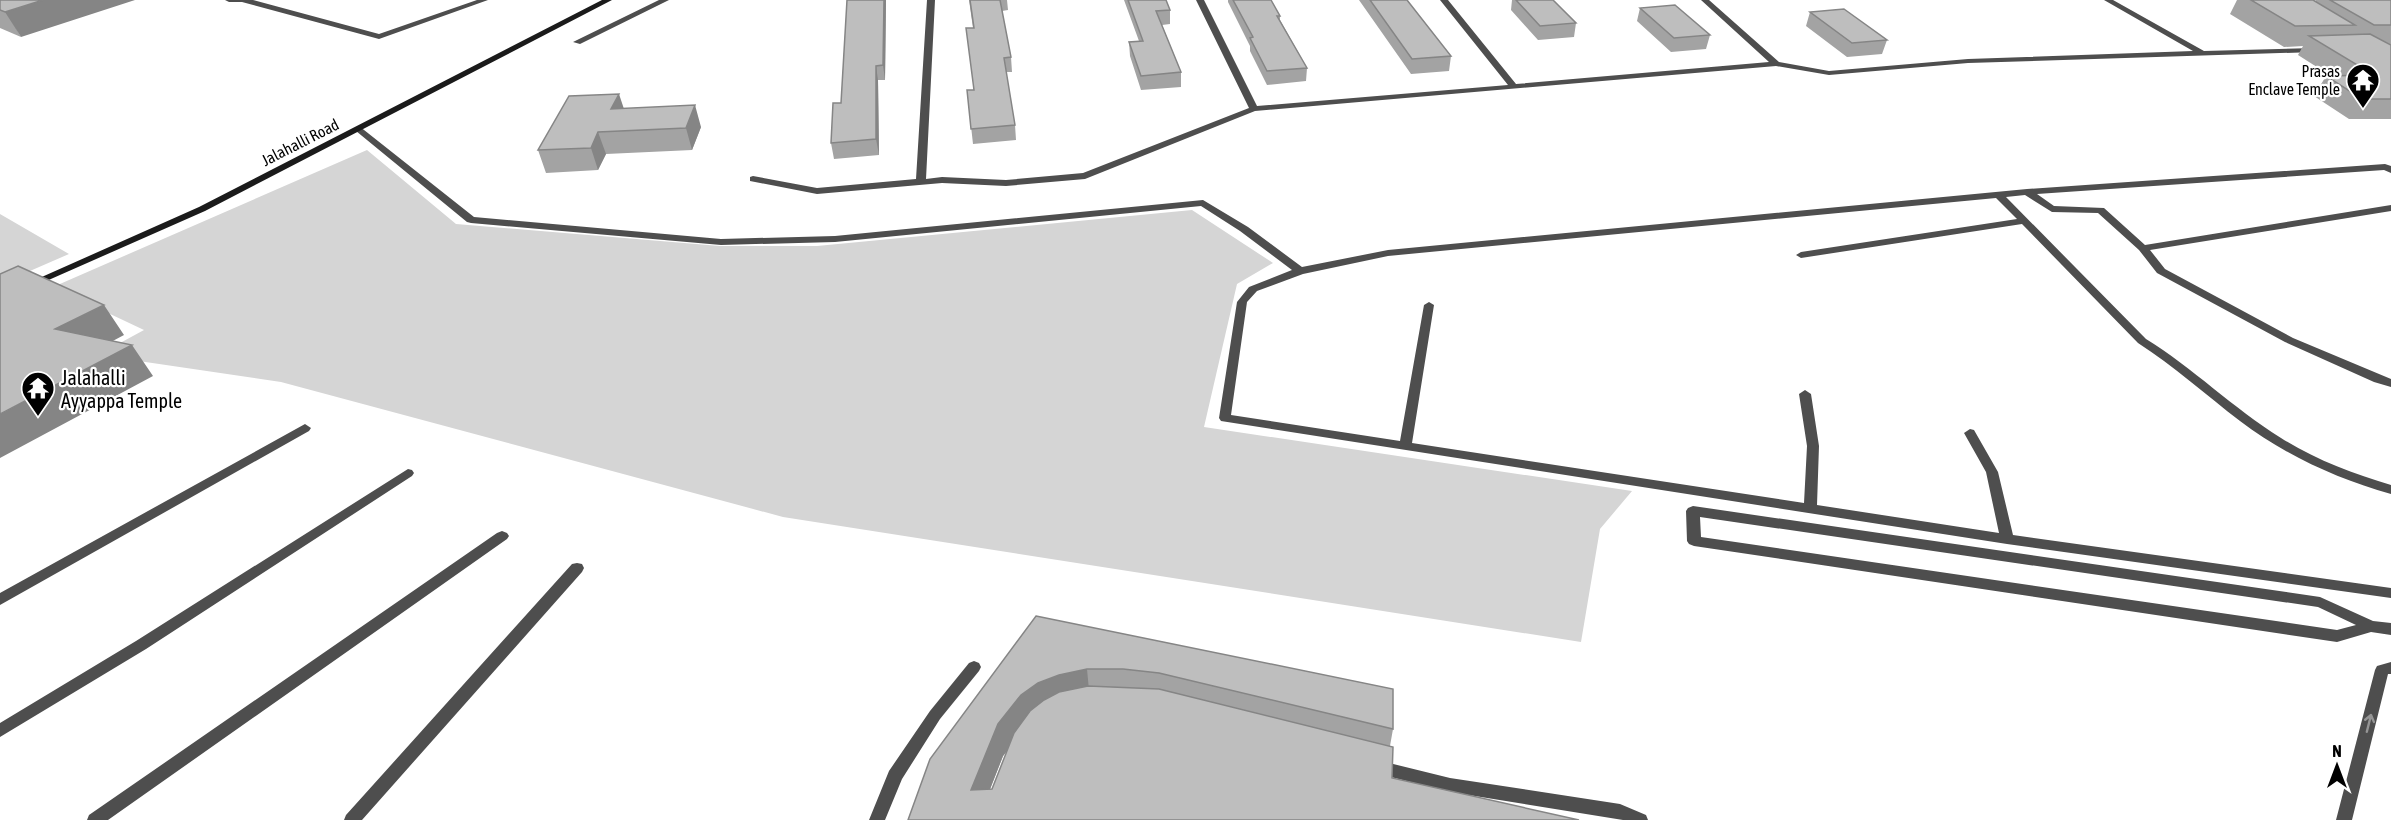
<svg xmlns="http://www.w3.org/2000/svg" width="2391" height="820" viewBox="0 0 2391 820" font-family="'Asap Condensed',sans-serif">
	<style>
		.green { fill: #d5d5d5 }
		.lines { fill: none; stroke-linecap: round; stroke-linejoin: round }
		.service { fill: #4e4e4e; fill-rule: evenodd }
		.minor { fill: #4e4e4e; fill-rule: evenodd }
		.tertiary { fill: #4e4e4e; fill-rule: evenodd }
		.secondary { fill: #1b1b1b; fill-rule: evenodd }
		.wall { fill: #a3a3a3; fill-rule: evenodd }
		.shaded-wall { fill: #858585 }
		.building { fill: #bebebe; stroke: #858585; stroke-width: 1.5 }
		.oneway { stroke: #959595 }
		.labels { text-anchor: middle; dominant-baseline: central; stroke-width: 4.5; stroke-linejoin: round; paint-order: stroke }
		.far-poi-label { font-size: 16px; fill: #000; stroke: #fff; text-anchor: end }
		.far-street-label { font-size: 16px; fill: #000; stroke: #fff }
		.poi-label { font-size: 20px; fill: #000; stroke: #fff; text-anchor: start }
	</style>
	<rect width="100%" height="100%" fill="#fff"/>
	<path class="green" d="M367,150L456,224L720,246H817L1192,210L1273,263L1237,284L1204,427L1632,491L1600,529L1581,642L783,517L281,382L98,355L144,330L53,287Z
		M0,214L69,254L0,284Z"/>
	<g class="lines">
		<path class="service" d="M225,0H253L379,34L477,0H488L379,39L242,2H229Z
			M659,0H669L580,44L573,42Z
			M927,0H935L926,179L942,177L1006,180L1083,173L1249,108L1196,0H1204L1257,106L1508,85L1440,0H1448L1516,84L1769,62L1701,0H1709L1779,62L1829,71L1968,59L2193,51L2104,0H2113L2204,51L2315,48L2319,50L2315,52L1968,63L1829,75L1776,66L1255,111L1085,179L1006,186L942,183L817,194L750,181V177L753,176L817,188L916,179Z
			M1693,506L2320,597L2373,621L2391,623V635L2371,632L2337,642L1694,546L1689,544L1687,541L1686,511L1688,508ZM1700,517L2318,607L2356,625L2337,630L1701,537Z
			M974,661L979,663L981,667L979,671L940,719L902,779L885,820H869L889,771L930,711L969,663Z
			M1377,760L1450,778L1620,804L1646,815L1648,820H1623L1450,792L1371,772L1369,767L1371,762Z"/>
		<path class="minor" d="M359,126L474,217L721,239L835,236L1203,200L1248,227L1302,267L1388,250L2027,189L2385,164L2391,166V173L2384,170L2037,194L2054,206L2104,208L2145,245L2391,205V211L2150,250L2165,269L2293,338L2391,379V387L2374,382L2285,342L2157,273L2139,250L2098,213L2052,212L2025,195L2006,197L2146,339C2193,368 2233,408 2281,438C2314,459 2353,474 2391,485V494C2337,479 2285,455 2240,421C2206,395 2174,366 2138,343L2022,224L1801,258L1796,255L1801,252L2017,219L1996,198L1388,256L1303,274L1257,291L1247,302L1231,415L1400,441L1424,305L1429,302L1434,305L1412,443L1804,503L1807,446L1799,394L1805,390L1811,394L1819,446L1817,505L1999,533L1986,472L1964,433L1970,429L1974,430L1998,472L2013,535L2391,588V598L2007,544L1221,421L1219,418L1237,302L1249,287L1292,270L1240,231L1201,206L835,242L721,245L471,223L467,222L356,131L355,129Z
			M305,424L311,428L309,431L0,605V593Z
			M408,469L412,470L414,473L412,476L146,649L0,737V723L136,641Z
			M502,531L507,533L509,536L507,539L108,820H87L89,815L497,533Z
			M577,563L582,564L584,568L582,572L362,820H344L346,815L572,564Z"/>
		<path class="tertiary" d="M2391,662V674H2388L2352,820H2336L2375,670L2377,666Z"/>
		<path class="secondary" d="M602,0H612L205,211L35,286L31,287L26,284L199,207Z"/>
	</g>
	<path class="wall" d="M0,0L21,37L0,28Z
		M847,0H886L885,80H878L879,155L834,159L831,143L841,103Z
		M969,0H1007L1008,10L1002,11L1011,57L1012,72H1006L1015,125L1016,140L973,144L967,90H974L973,28Z
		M1124,0H1166L1170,10V24L1162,25L1181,72V87L1141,90L1130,56L1129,42L1139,41Z
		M1228,0H1271L1280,16V20L1307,68L1306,81L1267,85L1250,51V46L1228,2Z
		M1359,0H1407L1451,56L1449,71L1411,74Z
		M1512,0H1553L1576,23L1574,37L1538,40L1511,10Z
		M2237,0H2313L2315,1L2316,0H2391V119H2349L2314,96L2326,76H2331L2298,55L2303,46L2284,47L2230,14Z
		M1640,8L1710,35L1706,49L1671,52L1637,21Z
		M1810,12L1887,40L1882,54L1847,57L1806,26Z
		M624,108L701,127L692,150L606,154L598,170L546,173L538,150Z
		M1036,616L1393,729L1390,746L1392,778L908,820ZM1008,750L992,789H990L1003,756Z"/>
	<path class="shaded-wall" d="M43,0H135L21,37L5,12Z
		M884,0H886L885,80L883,65Z
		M876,66L878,80L879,155L876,139Z
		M619,94L626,115L611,109Z
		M695,105L701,127L692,150L686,128Z
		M598,132L606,154L598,170L591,148Z
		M104,305L124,335L77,360L55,329Z
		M132,345L153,376L0,458V414Z
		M1087,669L1090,701L1025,727L1003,756L978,820L971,790L998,724L1021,695L1038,683L1059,675Z"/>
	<path class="building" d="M0,0H43L5,12L0,10Z
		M847,0H884L883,65L876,66V139L831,143L833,103H841Z
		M970,0H1000L1011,57L1004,58L1015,125L971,129L967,90H974L966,28H974Z
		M1128,0H1166L1170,10L1156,11L1181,72L1141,76L1129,42L1143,41Z
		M1233,0H1271L1280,16H1277L1307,68L1267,71L1250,38L1253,37Z
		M1370,0H1407L1451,56L1412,59Z
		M1516,0H1553L1576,23L1540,26Z
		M2251,0H2313L2355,25L2295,26Z
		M2330,0H2391V25H2374Z
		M1675,5L1710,35L1674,38L1640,8Z
		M1844,9L1887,40L1852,43L1810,12Z
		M2370,34L2391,45V99H2362L2326,76L2374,75L2309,36Z
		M619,94L611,109L695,105L686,128L598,132L591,148L538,150L569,96Z
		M18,266L104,305L55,329L132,345L0,414V274Z
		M1036,616L1393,689V729L1159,673L1123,669H1087L1059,675L1038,683L1021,695L998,724L971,790L992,789L1014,733L1030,711L1044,700L1059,692L1088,686L1159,689L1393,747L1392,778L1579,820H908L930,759Z"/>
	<defs><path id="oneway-shaft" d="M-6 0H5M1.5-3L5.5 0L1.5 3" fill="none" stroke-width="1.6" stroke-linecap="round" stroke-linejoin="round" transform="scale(1.5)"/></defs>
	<use class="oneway" href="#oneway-shaft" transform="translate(2369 723) rotate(-76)"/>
	<defs>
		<symbol id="temple-pin" viewBox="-11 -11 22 30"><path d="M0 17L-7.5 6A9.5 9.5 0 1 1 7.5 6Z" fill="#000" stroke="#fff"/><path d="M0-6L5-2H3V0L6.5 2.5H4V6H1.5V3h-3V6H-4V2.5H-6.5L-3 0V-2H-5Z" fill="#fff"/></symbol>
	</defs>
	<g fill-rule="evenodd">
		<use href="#temple-pin" x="2344" y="61" width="38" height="52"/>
		<use href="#temple-pin" x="19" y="369" width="38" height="52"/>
	</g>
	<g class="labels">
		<g class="far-poi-label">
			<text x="2340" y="71">Prasas<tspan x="2340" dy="18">Enclave Temple</tspan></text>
		</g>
		<g class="far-street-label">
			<text transform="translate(300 142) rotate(-27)">Jalahalli Road</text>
		</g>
		<g class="poi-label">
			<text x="61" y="377">Jalahalli<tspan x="61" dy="23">Ayyappa Temple</tspan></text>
		</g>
	</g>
	<g transform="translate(2337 766)" stroke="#ffffff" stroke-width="4.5" paint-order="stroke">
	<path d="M0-4.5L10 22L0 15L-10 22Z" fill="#000000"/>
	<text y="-9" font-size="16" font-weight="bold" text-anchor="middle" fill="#000000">N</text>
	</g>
</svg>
